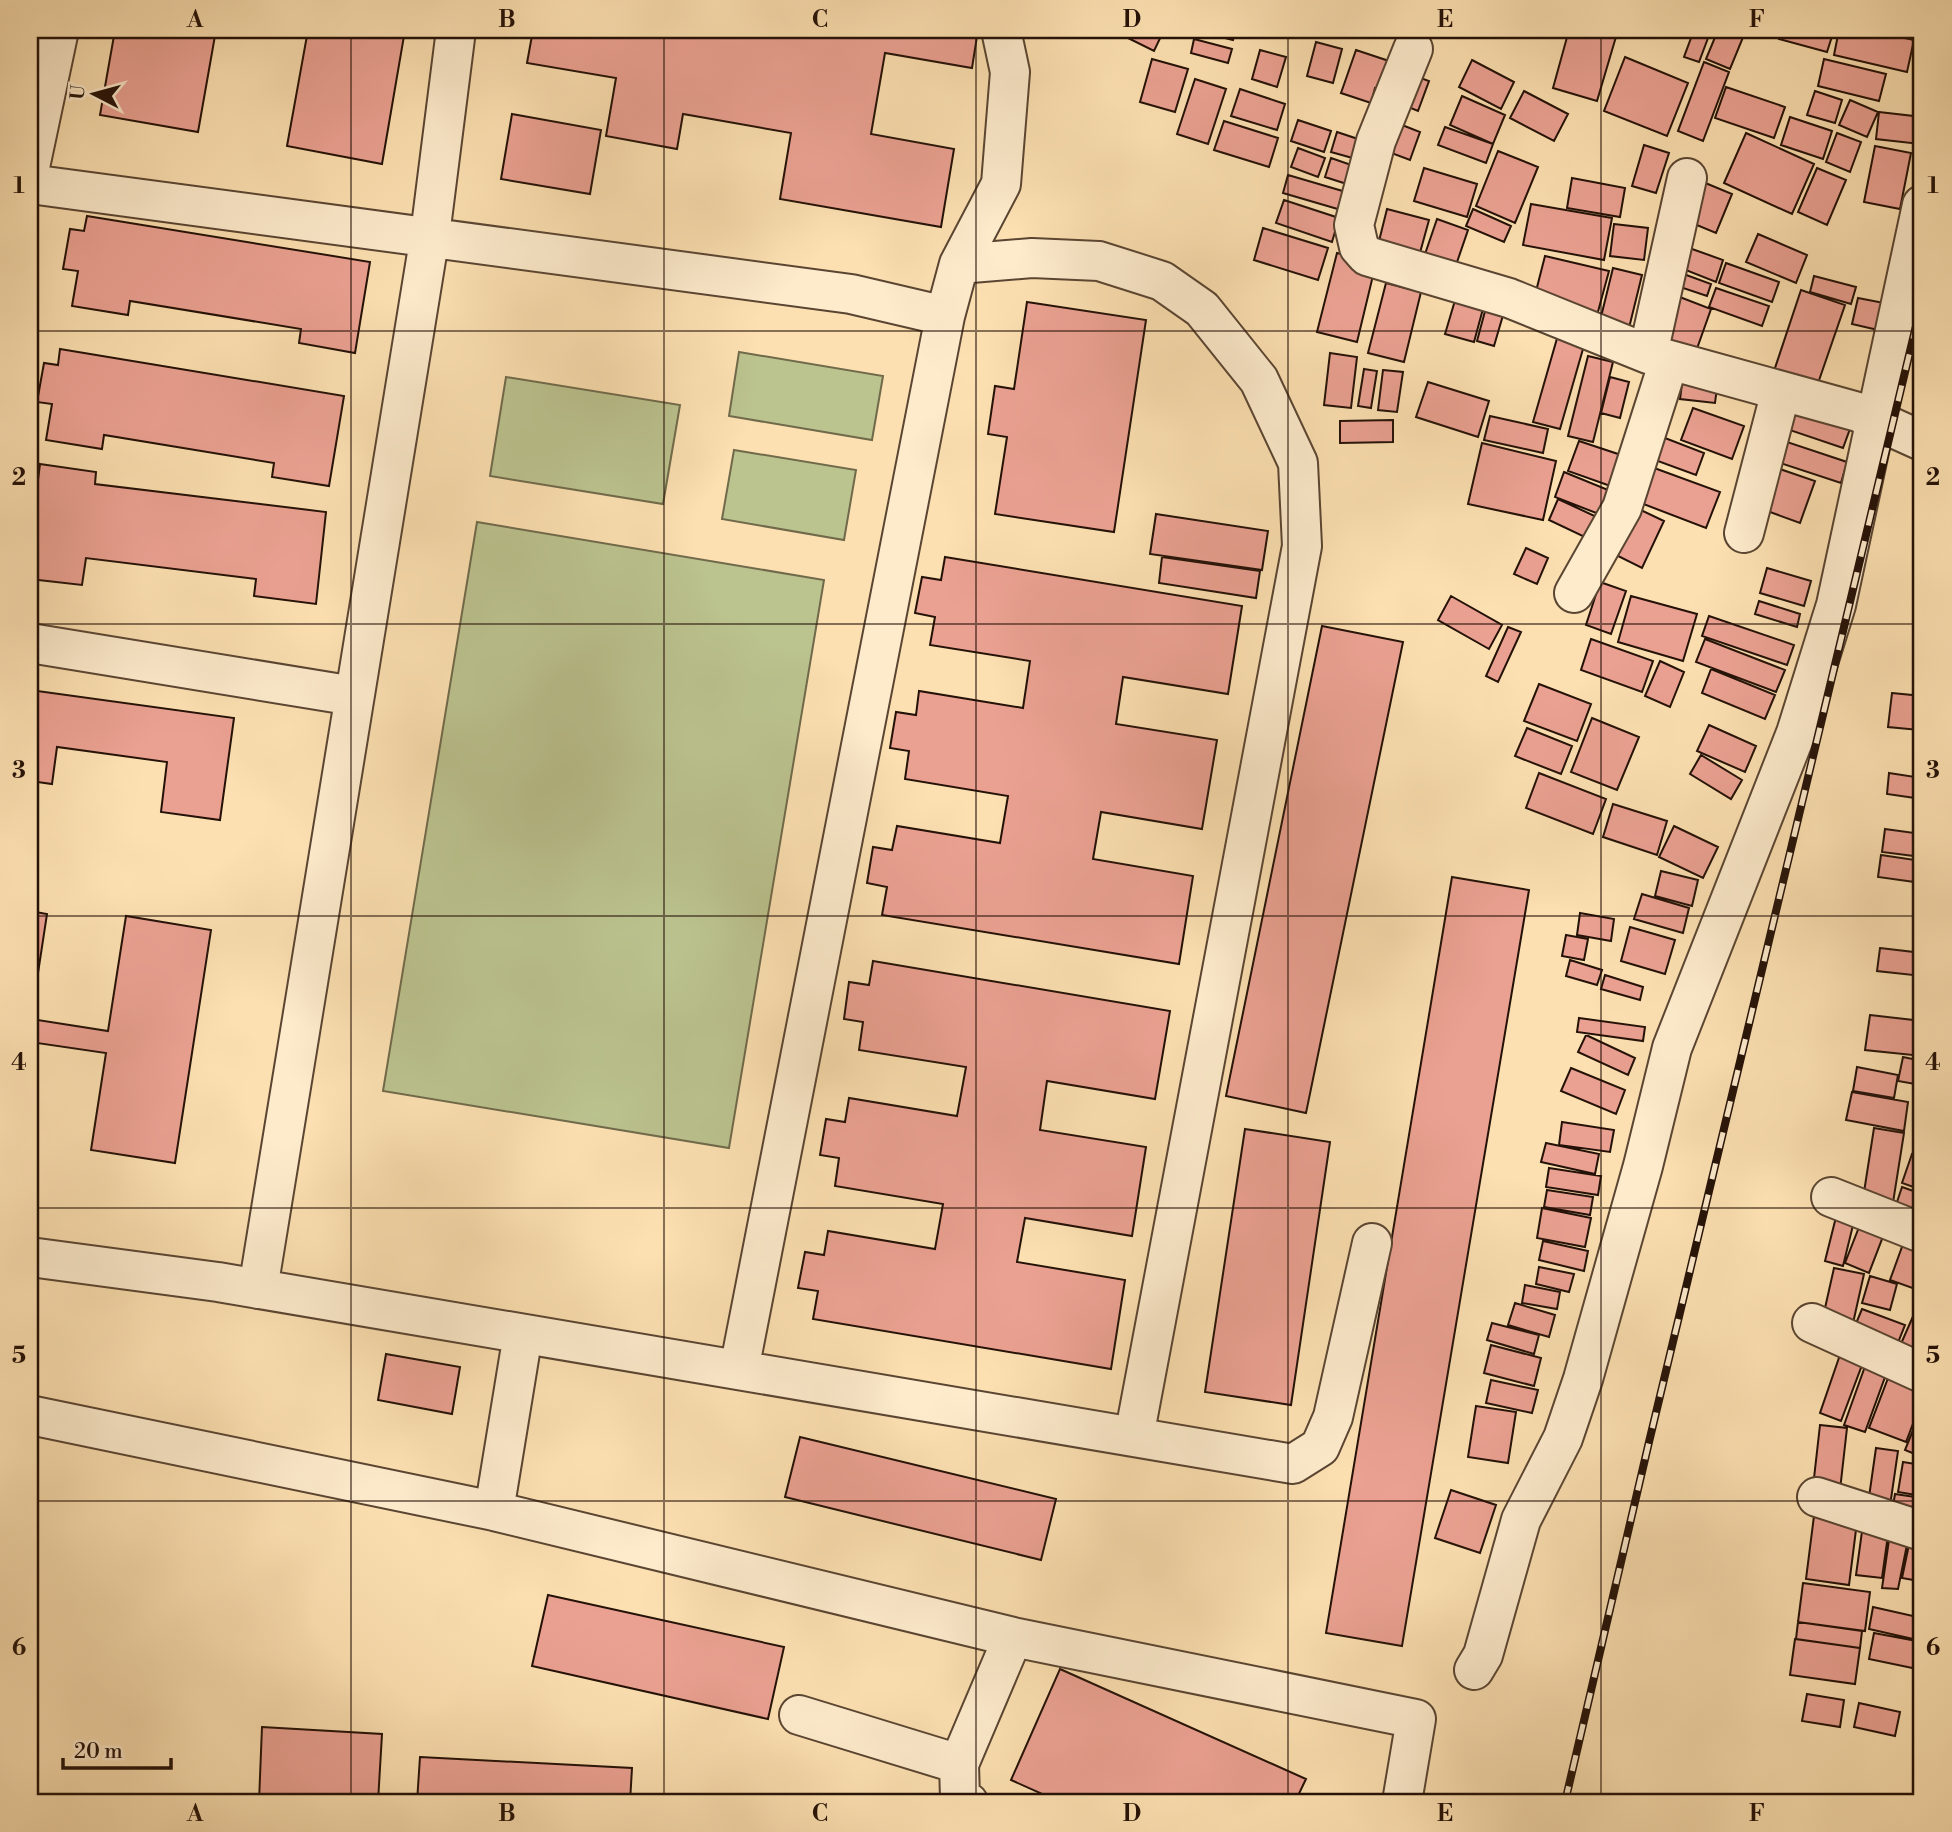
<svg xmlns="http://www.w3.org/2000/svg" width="1952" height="1832" viewBox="0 0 1952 1832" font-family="'Libre Bodoni',serif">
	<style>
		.green { fill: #bbc38f; stroke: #706a4b; stroke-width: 2 }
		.building { fill: #eba192; stroke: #241107; stroke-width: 2 }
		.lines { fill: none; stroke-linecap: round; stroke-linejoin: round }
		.minor-casing { stroke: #5a4532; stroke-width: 42 }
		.minor { stroke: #fdebcc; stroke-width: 38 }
		.rail-casing { stroke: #241107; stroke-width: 8 }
		.rail { stroke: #fdebcc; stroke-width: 5; stroke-dasharray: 16; stroke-linecap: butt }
		.grid { fill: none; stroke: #241107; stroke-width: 2; stroke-opacity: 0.55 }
		.neatline { fill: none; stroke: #241107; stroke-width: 2.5 }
		.grid-label { font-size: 23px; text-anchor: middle; font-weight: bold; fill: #241107 }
	</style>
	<rect width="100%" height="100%" fill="#fce0b1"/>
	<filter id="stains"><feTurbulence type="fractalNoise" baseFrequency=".00286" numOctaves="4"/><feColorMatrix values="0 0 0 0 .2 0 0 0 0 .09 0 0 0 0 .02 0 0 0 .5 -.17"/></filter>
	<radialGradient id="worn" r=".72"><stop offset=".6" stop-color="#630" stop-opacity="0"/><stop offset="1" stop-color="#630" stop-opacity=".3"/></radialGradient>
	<path class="green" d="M739,352L883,376L872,440L729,416Z
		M506,377L680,405L663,504L490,476Z
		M734,450L856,470L844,540L722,519Z
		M477,522L824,580L729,1148L383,1091Z"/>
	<path class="building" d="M115,30H216L198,132L100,115Z
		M308,30H405L382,164L287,146Z
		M533,30H779L810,35L811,30H978L972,68L885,53L871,134L954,149L941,227L780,199L791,133L683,114L677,149L606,136L616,78L527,63Z
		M1133,30H1164L1154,51L1128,38Z
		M1219,30H1236L1233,40L1217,36Z
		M1569,30H1618L1597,101L1553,88Z
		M1694,30H1711L1699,62L1684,57Z
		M1718,30H1746L1730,69L1706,59Z
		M1782,30H1834L1827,52L1779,39Z
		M1839,30H1867L1914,40L1907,72L1834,55Z
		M1194,39L1232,49L1228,63L1191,53Z
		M1316,42L1342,49L1333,83L1307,76Z
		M1260,50L1286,57L1277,87L1252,79Z
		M1356,50L1401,65L1392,94L1375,88L1371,103L1341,93Z
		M1625,57L1688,83L1667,136L1604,111Z
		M1152,59L1188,69L1175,112L1140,102Z
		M1824,59L1886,74L1879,101L1818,86Z
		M1472,60L1514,82L1501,109L1459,87Z
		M1704,62L1729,72L1703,141L1678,131Z
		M1407,73L1429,81L1418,111L1396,102Z
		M1195,79L1226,89L1208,144L1177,134Z
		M1726,87L1785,107L1774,138L1715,118Z
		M1240,89L1285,104L1277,130L1231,116Z
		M1524,91L1568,114L1554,141L1510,118Z
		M1815,91L1842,100L1835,123L1807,115Z
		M1462,96L1505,115L1493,144L1450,125Z
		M1850,100L1878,112L1867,137L1839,125Z
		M1879,112L1922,117L1920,144L1876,139Z
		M512,114L601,130L590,194L501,179Z
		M1790,117L1832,131L1823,159L1781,145Z
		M1298,120L1331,131L1324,152L1291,141Z
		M1224,121L1278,138L1269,167L1214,150Z
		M1397,123L1420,132L1410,160L1386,151Z
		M1445,127L1493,144L1486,163L1438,145Z
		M1337,132L1361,140L1356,159L1331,152Z
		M1746,133L1814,164L1792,214L1724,183Z
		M1837,133L1861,142L1850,172L1826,162Z
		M1644,145L1669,153L1656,193L1632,186Z
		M1875,146L1911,153L1900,209L1864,202Z
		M1298,148L1325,158L1318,177L1291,167Z
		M1498,151L1538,167L1515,223L1476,206Z
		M1331,158L1360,168L1353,186L1325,177Z
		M1424,168L1477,184L1467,217L1414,201Z
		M1817,168L1846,180L1827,225L1798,212Z
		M1288,175L1346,192L1341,210L1283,193Z
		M1572,178L1625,188L1620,217L1567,208Z
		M1703,182L1732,194L1716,233L1687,221Z
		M1284,200L1339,218L1332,242L1276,223Z
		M1531,204L1612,218L1604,260L1523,245Z
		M1387,209L1429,220L1418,260L1377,249Z
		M1473,209L1511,226L1504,242L1466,226Z
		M87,216L370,262L355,353L299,343L301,329L130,301L128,315L72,306L78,271L63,269L70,229L84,231Z
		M1437,219L1468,230L1455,268L1424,257Z
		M1614,224L1648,228L1644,260L1610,256Z
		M1263,228L1328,248L1318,280L1254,260Z
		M1758,234L1807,255L1796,283L1746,262Z
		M1678,244L1723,260L1716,282L1673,265Z
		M1337,253L1376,263L1357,342L1317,332Z
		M1545,256L1609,271L1596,319L1533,303Z
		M1726,263L1779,282L1772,302L1719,283Z
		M1613,268L1642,275L1629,328L1600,321Z
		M1670,269L1711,284L1707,296L1665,282Z
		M1814,276L1856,287L1851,304L1810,292Z
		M1386,283L1421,292L1404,362L1368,353Z
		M1459,287L1487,294L1474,342L1445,334Z
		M1716,288L1769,306L1762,326L1709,307Z
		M1801,290L1845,305L1816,389L1773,374Z
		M1672,294L1711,309L1694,357L1655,342Z
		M1858,298L1884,303L1878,330L1852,324Z
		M1488,300L1506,305L1494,346L1477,341Z
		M1027,302L1146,320L1114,532L995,514L1007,437L988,434L995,386L1014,389Z
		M1560,328L1587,335L1560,429L1533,422Z
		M60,349L344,396L329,486L272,477L274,463L104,435L102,449L46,440L52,404L37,402L44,363L58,365Z
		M1330,353L1357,357L1351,408L1324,405Z
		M1588,356L1613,362L1593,442L1568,436Z
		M1364,369L1377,371L1371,408L1358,406Z
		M1383,370L1403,372L1397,412L1378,410Z
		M1683,376L1718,380L1715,403L1680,399Z
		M1610,377L1629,382L1620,418L1601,413Z
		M1428,382L1489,401L1478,437L1416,417Z
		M1782,402L1851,426L1843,448L1775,425Z
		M1693,408L1744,426L1732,459L1681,440Z
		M1490,416L1548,429L1543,453L1484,440Z
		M1393,420V442L1340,443V421Z
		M1652,433L1704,453L1696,475L1644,456Z
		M1775,438L1847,462L1841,483L1768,459Z
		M1579,441L1627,457L1616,488L1568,471Z
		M1482,443L1556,461L1543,520L1468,504Z
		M40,464L96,472L95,484L326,512L316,604L254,596L256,579L86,558L82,585L30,579V495L36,496Z
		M1646,465L1720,492L1706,528L1633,500Z
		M1774,467L1815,481L1800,523L1759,508Z
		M1564,472L1613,492L1604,516L1555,497Z
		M1558,499L1601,519L1591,540L1549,520Z
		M1626,503L1664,521L1642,568L1604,549Z
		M1156,514L1268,531L1262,570L1150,554Z
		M1526,548L1548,558L1537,584L1514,574Z
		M945,557L1242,606L1228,694L1123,677L1116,724L1217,740L1202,829L1101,812L1093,859L1193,876L1179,964L882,915L887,887L867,883L873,847L892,850L897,826L1000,843L1008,796L905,779L909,751L890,748L896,712L916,715L919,691L1023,708L1030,661L930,645L935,617L915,613L922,577L941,580Z
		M1162,557L1260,571L1256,598L1159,583Z
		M1767,568L1811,581L1804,606L1760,593Z
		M1600,582L1626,591L1611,634L1586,625Z
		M1451,596L1502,625L1489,649L1438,620Z
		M1631,596L1697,614L1683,661L1618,642Z
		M1759,601L1800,614L1797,627L1755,614Z
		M1709,616L1794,645L1787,665L1702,636Z
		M1322,626L1403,642L1306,1113L1226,1096Z
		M1508,627L1521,632L1498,682L1486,676Z
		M1591,639L1653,661L1642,692L1581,670Z
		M1705,639L1785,670L1776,692L1696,662Z
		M1660,661L1684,672L1670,707L1645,696Z
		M1711,669L1775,695L1765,719L1702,693Z
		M1539,684L1591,704L1577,741L1524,721Z
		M30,690L234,718L220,820L161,812L167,762L57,747L52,784L30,781Z
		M1892,693L1922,696L1919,730L1888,727Z
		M1592,718L1639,737L1617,790L1571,772Z
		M1709,725L1756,746L1745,772L1697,751Z
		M1527,728L1572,746L1561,774L1515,756Z
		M1701,755L1742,780L1731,799L1690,774Z
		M1539,773L1606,799L1593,834L1526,808Z
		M1889,773L1922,778V799L1887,794Z
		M1613,804L1667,821L1657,855L1603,837Z
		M1674,826L1718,847L1703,878L1659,857Z
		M1885,829L1922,834V857L1882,852Z
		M1881,855L1922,861V883L1878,877Z
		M1661,871L1698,880L1692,906L1655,896Z
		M1452,877L1529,890L1402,1646L1326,1633Z
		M1642,894L1689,908L1683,933L1634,919Z
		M30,911L47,914L31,1019L108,1031L126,916L211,930L175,1163L91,1150L106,1053L30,1042Z
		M1580,913L1614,919L1611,941L1577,935Z
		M1630,927L1675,940L1665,974L1621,961Z
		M1566,935L1588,939L1584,960L1562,956Z
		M1880,948L1922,953V976L1877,971Z
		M1570,960L1602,970L1597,985L1566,976Z
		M873,961L1170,1011L1155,1099L1047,1081L1040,1130L1146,1147L1132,1236L1025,1218L1017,1262L1125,1280L1111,1369L813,1319L818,1291L798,1288L805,1252L824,1255L828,1231L935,1249L943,1204L835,1186L839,1158L820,1155L826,1119L845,1122L849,1098L957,1116L966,1067L859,1050L863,1022L844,1019L849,982L869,985Z
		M1605,975L1643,987L1640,1000L1601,989Z
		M1870,1015L1922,1021V1056L1865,1050Z
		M1579,1018L1645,1027L1643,1041L1577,1032Z
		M1586,1035L1635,1058L1628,1075L1578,1052Z
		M1903,1057L1922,1061L1921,1085L1898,1081Z
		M1857,1067L1898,1075L1894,1098L1853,1091Z
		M1571,1068L1625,1090L1616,1114L1561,1091Z
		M1922,1083V1122L1913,1120Z
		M1852,1092L1908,1102L1904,1131L1846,1120Z
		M1562,1122L1614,1130L1610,1152L1559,1145Z
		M1874,1128L1904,1133L1892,1209L1862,1205Z
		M1245,1129L1330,1142L1291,1405L1205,1392Z
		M1546,1143L1599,1154L1595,1174L1541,1162Z
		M1912,1154L1922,1157V1190L1902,1183Z
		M1549,1168L1601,1176L1598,1195L1546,1187Z
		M1902,1187L1922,1194V1227L1892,1217Z
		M1547,1190L1593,1197L1590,1215L1544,1207Z
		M1542,1208L1591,1218L1585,1247L1537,1238Z
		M1838,1209L1856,1213L1843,1266L1825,1261Z
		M1863,1217L1887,1226L1869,1273L1845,1263Z
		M1907,1233L1922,1238V1278L1918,1290L1890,1280Z
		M1543,1241L1588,1251L1584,1271L1539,1260Z
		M1539,1267L1574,1274L1569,1292L1536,1284Z
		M1834,1268L1864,1274L1851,1332L1821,1326Z
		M1870,1276L1897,1284L1890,1310L1862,1303Z
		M1525,1285L1560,1292L1557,1309L1522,1303Z
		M1922,1296V1367L1896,1355Z
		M1515,1303L1555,1315L1549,1337L1508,1325Z
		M1862,1309L1905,1325L1893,1355L1850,1338Z
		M1492,1323L1539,1335L1534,1354L1487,1340Z
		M1491,1345L1541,1358L1534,1386L1484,1373Z
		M1842,1349L1865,1357L1841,1421L1820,1413Z
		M386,1354L460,1367L452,1414L378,1400Z
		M1868,1358L1889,1366L1865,1432L1844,1425Z
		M1890,1373L1922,1385V1400L1906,1442L1869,1428Z
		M1491,1380L1538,1390L1532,1413L1486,1403Z
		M1476,1406L1516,1412L1508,1463L1468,1457Z
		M1922,1408V1457L1905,1450Z
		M1820,1425L1847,1428L1840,1490L1813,1487Z
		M800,1437L1056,1499L1041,1560L785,1497Z
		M1876,1448L1898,1451L1890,1506L1868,1504Z
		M1903,1462L1922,1465V1496L1898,1492Z
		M1451,1490L1496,1505L1480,1553L1435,1538Z
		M1895,1494L1922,1498V1523L1891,1518Z
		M1815,1508L1858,1514L1849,1585L1806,1579Z
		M1863,1524L1889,1528L1882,1578L1856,1575Z
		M1891,1526L1909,1535L1898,1589L1882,1588Z
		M1911,1535L1922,1539L1919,1581L1902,1578Z
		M1803,1583L1870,1592L1865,1631L1798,1622Z
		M548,1595L784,1647L768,1719L532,1666Z
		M1873,1607L1922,1618V1641L1869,1629Z
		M1798,1622L1862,1631L1860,1648L1796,1639Z
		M1874,1633L1922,1642V1670L1869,1659Z
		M1795,1639L1860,1648L1855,1684L1790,1675Z
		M1060,1669L1306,1779L1295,1802H1060L1011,1780Z
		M1807,1694L1844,1700L1840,1727L1802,1721Z
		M1859,1703L1900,1712L1895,1736L1854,1727Z
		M262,1727L382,1734L378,1802H259Z
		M420,1757L632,1768L630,1802H417Z"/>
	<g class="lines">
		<defs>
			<path id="minor" d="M1413,49L1376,141L1354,225L1359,247L1367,256L1509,298L1648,354L1858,412L1922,441
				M30,167L59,30
				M30,184L851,294L945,316
				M959,264L1032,258L1099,261L1162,281L1202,309L1259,380L1298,463L1302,546L1134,1437
				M1648,354L1687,178
				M1744,533L1781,391
				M1574,593L1622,508L1669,361
				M30,643L354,696
				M1831,1197L1922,1233
				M30,1257L218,1282L1293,1464L1320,1447L1333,1417L1372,1243
				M258,1289L430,235L456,30
				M1812,1323L1922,1373
				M739,1370L945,316L959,264L1001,184L1010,72L1001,30
				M30,1415L494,1511L1013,1637L1416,1719L1402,1802
				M1817,1497L1922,1531
				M494,1511L523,1334
				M1474,1670L1483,1655L1521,1520L1563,1438L1583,1379L1643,1166L1672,1048L1796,733L1836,605L1922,205
				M799,1715L959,1764L1013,1637
				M959,1764L960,1798L968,1802"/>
		</defs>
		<use href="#minor" class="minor-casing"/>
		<use href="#minor" class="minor"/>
		<defs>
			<path id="rail" d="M1565,1802L1649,1442L1922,301"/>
		</defs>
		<use href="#rail" class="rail-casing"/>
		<use href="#rail" class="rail"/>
	</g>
	<path class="grid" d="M351,30V1802M664,30V1802M976,30V1802M1288,30V1802M1601,30V1802M30,331H1922M30,624H1922M30,916H1922M30,1208H1922M30,1501H1922"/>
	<rect width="1952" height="1832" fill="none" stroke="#fce0b1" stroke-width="77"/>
	<g transform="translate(94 94) rotate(276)" stroke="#fdebcc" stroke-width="5" paint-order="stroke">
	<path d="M0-5L12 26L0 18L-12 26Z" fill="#241107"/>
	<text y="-10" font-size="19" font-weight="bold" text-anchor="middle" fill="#241107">U</text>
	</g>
	<path d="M63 1758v10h108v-10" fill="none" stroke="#241107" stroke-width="3.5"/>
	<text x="74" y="1758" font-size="21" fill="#241107" stroke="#fdebcc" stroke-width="5" paint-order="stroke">20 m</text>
	<rect x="38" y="38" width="1875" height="1756" class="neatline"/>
	<g class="grid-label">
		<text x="195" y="27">A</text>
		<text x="507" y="27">B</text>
		<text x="820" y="27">C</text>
		<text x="1132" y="27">D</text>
		<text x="1445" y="27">E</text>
		<text x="1757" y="27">F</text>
		<text x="19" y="193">1</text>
		<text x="1933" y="193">1</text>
		<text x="19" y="485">2</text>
		<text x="1933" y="485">2</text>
		<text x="19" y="778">3</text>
		<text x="1933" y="778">3</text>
		<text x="19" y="1070">4</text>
		<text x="1933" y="1070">4</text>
		<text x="19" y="1363">5</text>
		<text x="1933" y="1363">5</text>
		<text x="19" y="1655">6</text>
		<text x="1933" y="1655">6</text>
		<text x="195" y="1821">A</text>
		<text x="507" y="1821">B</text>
		<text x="820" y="1821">C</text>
		<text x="1132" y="1821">D</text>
		<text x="1445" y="1821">E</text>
		<text x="1757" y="1821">F</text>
	</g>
	<rect width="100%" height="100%" filter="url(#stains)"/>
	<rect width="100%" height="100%" fill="url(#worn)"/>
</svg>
